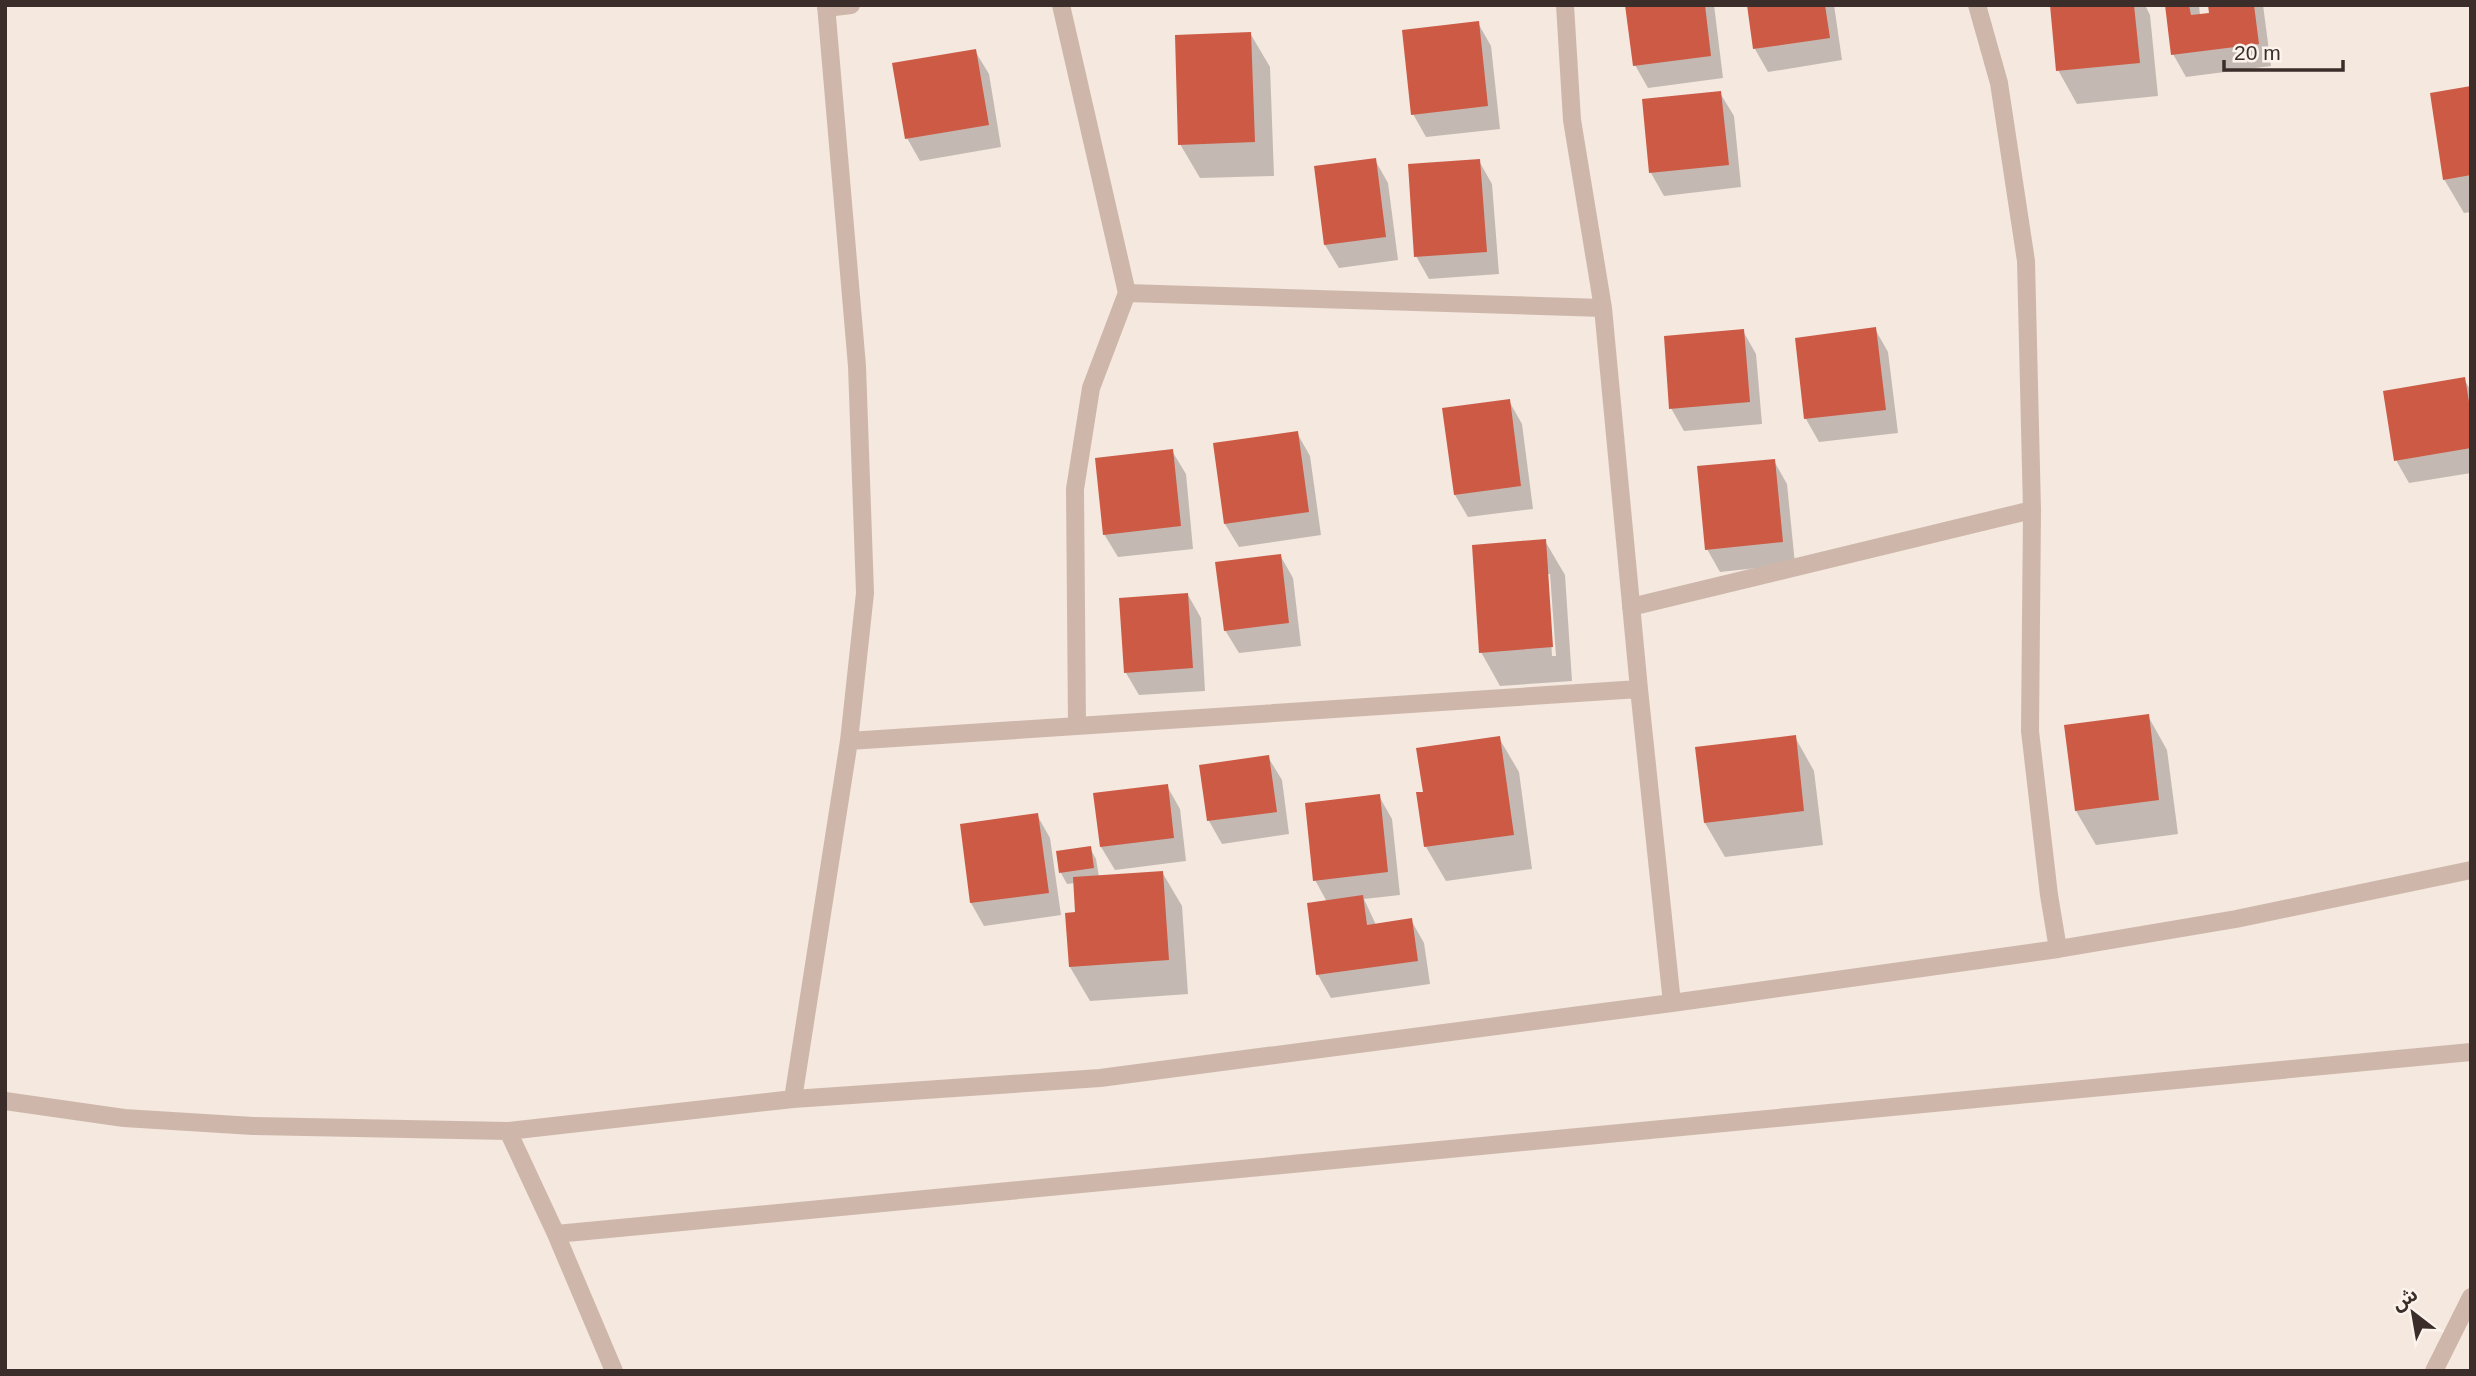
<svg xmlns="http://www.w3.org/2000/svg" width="2476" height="1376" viewBox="0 0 2476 1376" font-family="Arial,'Noto Sans Arabic',sans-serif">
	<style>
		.shadow { fill: #0003; fill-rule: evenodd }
		.building { fill: #cc5a45 }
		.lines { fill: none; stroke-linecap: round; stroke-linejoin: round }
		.minor { stroke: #ceb7aa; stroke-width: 18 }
	</style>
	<rect width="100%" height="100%" fill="#f4e8df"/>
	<path class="shadow" d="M1627,5H1714L1723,78L1648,88L1635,65Z
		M1749,5H1834L1842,60L1768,72L1755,49Z
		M2051,5H2145L2150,15L2158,96L2077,104L2058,70Z
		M2167,5H2199L2200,16L2211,15L2209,5H2263L2271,66L2186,77L2173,54Z
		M1478,23L1491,46L1500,129L1426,137L1413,114Z
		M1250,33L1270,67L1274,176L1200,178L1180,144Z
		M975,51L989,74L1001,147L920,161L907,138Z
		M2471,88V212L2464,213L2444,179Z
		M1720,93L1734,116L1741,187L1664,196L1651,173Z
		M1375,160L1388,183L1398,260L1339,268L1325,245Z
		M1479,161L1492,184L1499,274L1429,279L1416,256Z
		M1875,329L1888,352L1898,433L1819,442L1806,419L1797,339Z
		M1743,331L1756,354L1762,424L1684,431L1671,408Z
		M2464,379L2471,391V473L2409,483L2396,460Z
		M1509,401L1522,424L1533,509L1468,517L1455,495Z
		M1297,433L1310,456L1321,535L1239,547L1225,524Z
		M1172,451L1186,474L1193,549L1118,557L1104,534Z
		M1774,461L1787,484L1795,564L1720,572L1707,549Z
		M1545,541L1565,575L1572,681L1500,686L1481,652ZM1547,574H1550L1556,656H1552Z
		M1280,555L1293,578L1301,646L1239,653L1225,630Z
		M1188,595L1201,618L1205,691L1139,695L1126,673Z
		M2148,716L2167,750L2178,834L2096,845L2076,811Z
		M1795,737L1814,771L1823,845L1725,857L1705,823Z
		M1499,738L1519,772L1532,869L1446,881L1426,847L1418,794L1425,793Z
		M1268,757L1282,780L1289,834L1222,844L1209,821L1201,766Z
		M1167,786L1180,809L1186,861L1115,870L1101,847L1095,795Z
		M1379,796L1392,819L1400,895L1364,899L1376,925L1411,920L1424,943L1430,984L1331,998L1318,975L1327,902L1315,880Z
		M1037,815L1050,838L1061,915L984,926L971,903L962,826Z
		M1090,848L1096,859L1099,877L1162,872L1182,906L1188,994L1090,1001L1070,967L1067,914H1077L1075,883L1067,884L1061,873L1058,852Z"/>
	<path class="building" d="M1625,5H1705L1711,56L1633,66Z
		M1747,5H1825L1830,38L1753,49Z
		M2050,5H2134L2140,63L2056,71Z
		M2165,5H2189L2191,15L2209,13L2208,5H2254L2259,44L2171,55Z
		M1479,21L1488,106L1411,115L1402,30Z
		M1251,32L1255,142L1178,145L1175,35Z
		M976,49L989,125L905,139L892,63Z
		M2471,86V175L2443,180L2430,93Z
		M1721,91L1729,165L1649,173L1642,99Z
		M1376,158L1386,237L1324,245L1314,166Z
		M1480,159L1487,252L1414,257L1408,164Z
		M1876,327L1886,410L1804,419L1795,338Z
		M1744,329L1750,402L1669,409L1664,336Z
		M2465,377L2471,414V448L2394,461L2383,391Z
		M1510,399L1521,486L1454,495L1442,408Z
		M1298,431L1309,512L1224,524L1213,443Z
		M1173,449L1181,526L1103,535L1095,458Z
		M1775,459L1783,542L1705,550L1697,466Z
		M1546,539L1553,647L1479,653L1472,545Z
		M1281,554L1289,623L1224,631L1215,562Z
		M1188,593L1193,668L1124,673L1119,598Z
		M2149,714L2159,800L2075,811L2064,725Z
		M1796,735L1804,811L1704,823L1695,747Z
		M1500,736L1514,835L1424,847L1416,792H1423L1416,748Z
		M1269,755L1277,812L1207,821L1199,765Z
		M1168,784L1174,838L1100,847L1093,793Z
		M1380,794L1388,872L1313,881L1305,803Z
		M1038,813L1049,893L970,903L960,824Z
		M1091,846L1094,868L1059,873L1056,851Z
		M1163,871L1169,960L1069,967L1065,913L1075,912L1073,877Z
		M1363,895L1367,925L1412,918L1418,961L1316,975L1307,903Z"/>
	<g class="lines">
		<path class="minor" d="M1061,5L1127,293
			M1565,5L1572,120L1603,308L1639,689L1672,1003
			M1977,5L1999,83L2026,261L2032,510L2030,731L2049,895L2058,949
			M826,8L851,5
			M1631,607L2032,510
			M1077,726L1075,489L1091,388L1127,293L1603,308
			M849,741L1639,689
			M793,1099L849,741L865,593L857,366L826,5
			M5,1101L124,1118L253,1126L508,1131L793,1099L1100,1078L1672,1003L2058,949L2236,919L2471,870
			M508,1131L556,1234L614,1371
			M556,1234L2471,1052
			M2434,1371L2471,1297"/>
	</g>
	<rect width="2476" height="1376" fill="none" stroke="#3b2e2a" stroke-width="14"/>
	<g transform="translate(2413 1313) rotate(329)" stroke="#fbf3ec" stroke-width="5" paint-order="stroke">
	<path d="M0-5L12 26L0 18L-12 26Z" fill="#3b2e2a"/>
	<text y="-10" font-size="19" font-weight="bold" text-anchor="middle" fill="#3b2e2a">ش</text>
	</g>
	<path d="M2224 60v10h119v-10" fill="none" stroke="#3b2e2a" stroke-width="3.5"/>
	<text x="2234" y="60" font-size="21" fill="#3b2e2a" stroke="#fbf3ec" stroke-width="5" paint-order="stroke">20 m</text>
</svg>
